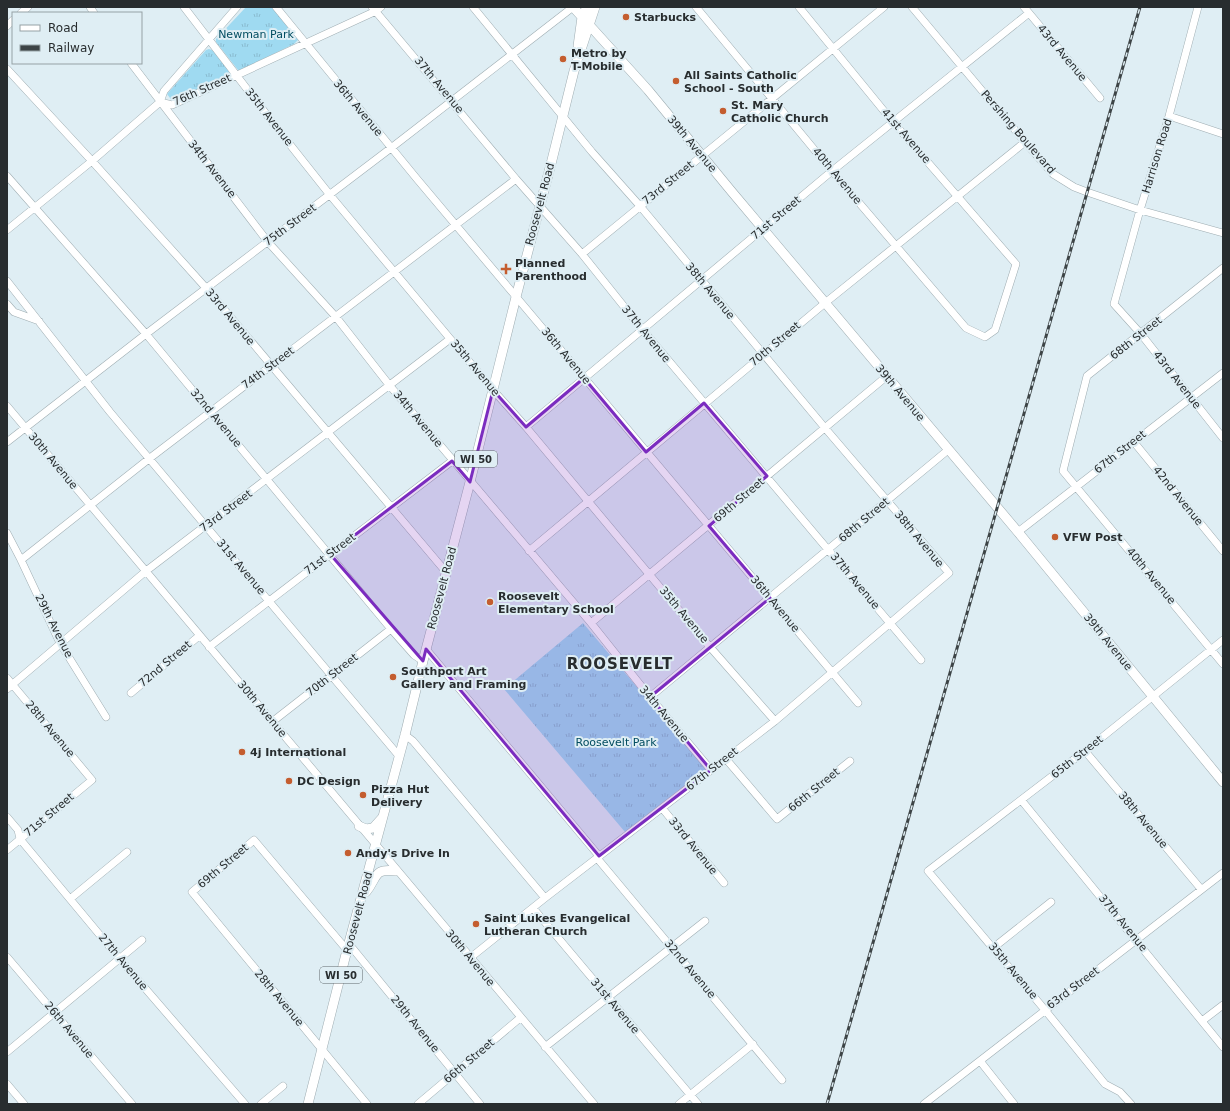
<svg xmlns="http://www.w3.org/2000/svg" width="1230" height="1111" viewBox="0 0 1230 1111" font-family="'DejaVu Sans',sans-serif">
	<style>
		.grass { fill: url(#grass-tufts) }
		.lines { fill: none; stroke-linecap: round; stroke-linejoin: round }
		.minor-casing { stroke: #9fadb2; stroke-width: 8 }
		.major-casing { stroke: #9fadb2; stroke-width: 10 }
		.minor { stroke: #fff; stroke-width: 7 }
		.major { stroke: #fff; stroke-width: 9 }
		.rail-casing { stroke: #3d4446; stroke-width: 3 }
		.rail { stroke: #dfeef4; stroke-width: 1.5; stroke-dasharray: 4.5; stroke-linecap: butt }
		.marked { fill: #7b2cbf; fill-opacity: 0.2; stroke: #7b2cbf; stroke-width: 3; stroke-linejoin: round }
		.poi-dot { fill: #c45d2f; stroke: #dfeef4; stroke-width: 1.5 }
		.labels { text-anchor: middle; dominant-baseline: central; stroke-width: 4; stroke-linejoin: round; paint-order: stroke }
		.shield { fill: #dfeef4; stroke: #5f676a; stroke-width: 1 }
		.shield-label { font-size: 10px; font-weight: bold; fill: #282d2f }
		.poi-label { font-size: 11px; font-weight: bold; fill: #282d2f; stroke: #dfeef4; text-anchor: start }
		.park-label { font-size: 11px; fill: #014c60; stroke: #dfeef4 }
		.street-label { font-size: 11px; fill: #282d2f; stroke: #dfeef4 }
		.district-label { font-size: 15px; font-weight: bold; letter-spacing: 1px; fill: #282d2f; stroke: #dfeef4 }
	</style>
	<defs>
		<pattern id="grass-tufts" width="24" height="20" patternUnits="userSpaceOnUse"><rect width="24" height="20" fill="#9fdaf1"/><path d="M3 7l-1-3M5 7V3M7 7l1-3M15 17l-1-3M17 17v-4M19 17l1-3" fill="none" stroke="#89bbcf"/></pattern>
	</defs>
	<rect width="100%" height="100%" fill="#dfeef4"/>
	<path class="grass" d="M246,7H274L297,37L298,40L294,44L241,70H238L216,42V39Z
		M209,49L214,51L229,71L227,76L173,102L167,94L206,50Z
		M583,623L706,769L625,832L504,689Z"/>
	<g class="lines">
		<defs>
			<path id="minor" d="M90,7L94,13
				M184,7L280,132L330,195L493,390L526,427L710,647L775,721
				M276,7L417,179L858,703
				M372,7L516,179L582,254L642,329L921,660
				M696,7L832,171L966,328L985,337L995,330L1016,264L893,122L799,7
				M912,7L1025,142L1053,174L1074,187L1087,192L1140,210L1223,233
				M1024,7L1100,98
				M1198,7L1169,116L1140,210L1114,304L1141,334L1223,438
				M21,13L28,7
				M7,26L13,20
				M131,63L268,242L336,317L390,386L591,623L650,697L711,770
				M7,69L92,161L206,288L446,572
				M160,102L172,105L376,11L381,7
				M160,102L164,91L237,7
				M1169,116L1223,134
				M7,176L146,334L391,629L414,655L423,661
				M7,230L92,161L160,102
				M582,254L884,7
				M1223,268L1087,376L1063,471L1223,664
				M7,281L110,412L399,756
				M7,304L14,312L39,321
				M7,406L594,1104
				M526,427L832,171L1029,13
				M1133,441L1223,551
				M7,442L146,334L391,148L573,7
				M1018,532L1223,373
				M7,533L21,560L60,643L106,717
				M529,551L825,303L1025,142
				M21,560L150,458L516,179
				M591,623L887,376
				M209,647L452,461
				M426,649L599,856
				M7,678L92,780L7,850
				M7,689L146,571L450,339
				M131,693L199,636
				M650,697L948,450
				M272,722L391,629
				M405,735L413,741L545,898
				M1085,751L1201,889
				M726,759L777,819L850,761
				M1022,801L1223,1047
				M662,808L724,883
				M7,817L18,830L20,839L119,958L245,1104
				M597,858L782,1080
				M70,899L127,852
				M533,908L698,1104
				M349,944L480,1104
				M993,948L1051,902
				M347,950L254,840L192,892L367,1104
				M7,957L132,1104
				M470,958L545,898L775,721L949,573L825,428L640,206L592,152L473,7
				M1202,1021L1223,1005
				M545,1047L705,921
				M7,1052L142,940
				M980,1061L1014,1104
				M7,1084L24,1104
				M261,1104L283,1086
				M418,1104L520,1018
				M679,1104L753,1044
				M924,1104L1223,873
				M1131,1104L1120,1092L1105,1084L1045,1010L928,871L1085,751L1223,640"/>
			<path id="major" d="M573,7L648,90L732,192L1018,532L1223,782
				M578,46L582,17L587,7
				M359,826L366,829L373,828L382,818
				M366,892C378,877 373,868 396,871
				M308,1104L347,950L405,735L423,661L470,482L516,297L552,160L574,71L595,7"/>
		</defs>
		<use href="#minor" class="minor-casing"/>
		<use href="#major" class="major-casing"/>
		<use href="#minor" class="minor"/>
		<use href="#major" class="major"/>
		<defs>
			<path id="rail" d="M827,1104L1140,7"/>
		</defs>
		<use href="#rail" class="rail-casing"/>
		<use href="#rail" class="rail"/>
	</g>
	<path class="marked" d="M584,378L646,452L704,403L767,476L709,526L770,598L650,697L711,770L599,856L426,649L423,661L330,554L452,461L470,482L493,390L526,427Z"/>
	<g class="poi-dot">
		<circle cx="626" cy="17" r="4"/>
		<circle cx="563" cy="59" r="4"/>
		<circle cx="676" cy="81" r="4"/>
		<circle cx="723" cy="111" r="4"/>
		<path d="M504 263h4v4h4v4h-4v4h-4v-4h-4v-4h4z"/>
		<circle cx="1055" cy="537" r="4"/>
		<circle cx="490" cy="602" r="4"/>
		<circle cx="393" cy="677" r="4"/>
		<circle cx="242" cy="752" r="4"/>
		<circle cx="289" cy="781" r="4"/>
		<circle cx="363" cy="795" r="4"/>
		<circle cx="348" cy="853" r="4"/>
		<circle cx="476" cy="924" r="4"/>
	</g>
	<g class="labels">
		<g class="shield">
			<rect x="455" y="451" width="42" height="16" rx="3"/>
			<rect x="320" y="967" width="42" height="16" rx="3"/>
		</g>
		<g class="shield-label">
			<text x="476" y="459">WI 50</text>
			<text x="341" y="975">WI 50</text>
		</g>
		<g class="poi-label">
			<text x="634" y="17">Starbucks</text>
			<text x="571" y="53">Metro by<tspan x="571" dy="13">T-Mobile</tspan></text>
			<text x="684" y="75">All Saints Catholic<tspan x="684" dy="13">School - South</tspan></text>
			<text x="731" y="105">St. Mary<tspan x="731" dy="13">Catholic Church</tspan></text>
			<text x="515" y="263">Planned<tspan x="515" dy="13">Parenthood</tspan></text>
			<text x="1063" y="537">VFW Post</text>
			<text x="498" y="596">Roosevelt<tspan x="498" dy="13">Elementary School</tspan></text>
			<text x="401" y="671">Southport Art<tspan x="401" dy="13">Gallery and Framing</tspan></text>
			<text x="250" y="752">4j International</text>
			<text x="297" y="781">DC Design</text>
			<text x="371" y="789">Pizza Hut<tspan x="371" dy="13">Delivery</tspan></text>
			<text x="356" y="853">Andy's Drive In</text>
			<text x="484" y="918">Saint Lukes Evangelical<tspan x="484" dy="13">Lutheran Church</tspan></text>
		</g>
		<g class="park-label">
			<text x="256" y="34">Newman Park</text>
			<text x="616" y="742">Roosevelt Park</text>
		</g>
		<g class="street-label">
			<text transform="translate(1062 53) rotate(50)">43rd Avenue</text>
			<text transform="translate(439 85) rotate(50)">37th Avenue</text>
			<text transform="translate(202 90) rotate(-24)">76th Street</text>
			<text transform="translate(358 108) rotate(50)">36th Avenue</text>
			<text transform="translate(269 117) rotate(52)">35th Avenue</text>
			<text transform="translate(1018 132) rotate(49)">Pershing Boulevard</text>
			<text transform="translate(906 136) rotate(49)">41st Avenue</text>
			<text transform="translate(692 144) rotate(50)">39th Avenue</text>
			<text transform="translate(1157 156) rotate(-73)">Harrison Road</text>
			<text transform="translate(212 169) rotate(52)">34th Avenue</text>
			<text transform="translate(837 176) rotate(50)">40th Avenue</text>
			<text transform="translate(668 183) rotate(-39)">73rd Street</text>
			<text transform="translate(540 204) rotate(-75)">Roosevelt Road</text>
			<text transform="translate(776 218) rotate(-40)">71st Street</text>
			<text transform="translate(290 225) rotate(-37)">75th Street</text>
			<text transform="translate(710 291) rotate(50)">38th Avenue</text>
			<text transform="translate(230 317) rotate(50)">33rd Avenue</text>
			<text transform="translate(646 334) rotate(51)">37th Avenue</text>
			<text transform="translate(1136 338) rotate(-38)">68th Street</text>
			<text transform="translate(775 344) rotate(-40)">70th Street</text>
			<text transform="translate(566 356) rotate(50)">36th Avenue</text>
			<text transform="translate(268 368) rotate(-37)">74th Street</text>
			<text transform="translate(475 368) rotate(50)">35th Avenue</text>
			<text transform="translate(1177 380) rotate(52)">43rd Avenue</text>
			<text transform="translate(900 393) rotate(50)">39th Avenue</text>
			<text transform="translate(216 418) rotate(50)">32nd Avenue</text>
			<text transform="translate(418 419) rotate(50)">34th Avenue</text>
			<text transform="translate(1120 452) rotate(-38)">67th Street</text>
			<text transform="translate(53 461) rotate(50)">30th Avenue</text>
			<text transform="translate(1178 496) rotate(51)">42nd Avenue</text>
			<text transform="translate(739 500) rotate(-40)">69th Street</text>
			<text transform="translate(226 511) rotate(-37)">73rd Street</text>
			<text transform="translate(864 520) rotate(-40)">68th Street</text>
			<text transform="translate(919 539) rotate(50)">38th Avenue</text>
			<text transform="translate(330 554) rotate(-37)">71st Street</text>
			<text transform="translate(241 567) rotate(50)">31st Avenue</text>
			<text transform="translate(1151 576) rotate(50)">40th Avenue</text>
			<text transform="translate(855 581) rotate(50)">37th Avenue</text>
			<text transform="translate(442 588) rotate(-75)">Roosevelt Road</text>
			<text transform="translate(775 604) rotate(50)">36th Avenue</text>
			<text transform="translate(684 615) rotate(50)">35th Avenue</text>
			<text transform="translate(54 626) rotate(63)">29th Avenue</text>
			<text transform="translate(1108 642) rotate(51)">39th Avenue</text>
			<text transform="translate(165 664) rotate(-40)">72nd Street</text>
			<text transform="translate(332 675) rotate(-38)">70th Street</text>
			<text transform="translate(262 709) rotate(50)">30th Avenue</text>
			<text transform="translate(664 714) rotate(50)">34th Avenue</text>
			<text transform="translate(50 729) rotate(50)">28th Avenue</text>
			<text transform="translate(1077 757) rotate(-38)">65th Street</text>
			<text transform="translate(712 769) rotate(-38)">67th Street</text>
			<text transform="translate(814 790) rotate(-39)">66th Street</text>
			<text transform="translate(49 815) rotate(-40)">71st Street</text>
			<text transform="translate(1143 820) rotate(50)">38th Avenue</text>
			<text transform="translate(693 846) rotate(51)">33rd Avenue</text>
			<text transform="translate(223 866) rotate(-40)">69th Street</text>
			<text transform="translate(358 913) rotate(-75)">Roosevelt Road</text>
			<text transform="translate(1123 923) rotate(51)">37th Avenue</text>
			<text transform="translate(470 958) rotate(50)">30th Avenue</text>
			<text transform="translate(123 962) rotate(50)">27th Avenue</text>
			<text transform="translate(690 969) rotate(50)">32nd Avenue</text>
			<text transform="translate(1013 971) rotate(50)">35th Avenue</text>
			<text transform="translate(1073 988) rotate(-37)">63rd Street</text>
			<text transform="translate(279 998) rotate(50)">28th Avenue</text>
			<text transform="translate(615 1006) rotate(50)">31st Avenue</text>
			<text transform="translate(415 1024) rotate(51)">29th Avenue</text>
			<text transform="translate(69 1030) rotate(50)">26th Avenue</text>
			<text transform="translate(469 1061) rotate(-40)">66th Street</text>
		</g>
		<g class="district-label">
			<text x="620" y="664">ROOSEVELT</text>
		</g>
	</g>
	<rect width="1230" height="1111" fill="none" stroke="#282d2f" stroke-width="16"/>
	<rect x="12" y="12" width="130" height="52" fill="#dfeef4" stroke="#96a1a5"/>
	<rect x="20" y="25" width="20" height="6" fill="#ffffff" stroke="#96a1a5"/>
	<text x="48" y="32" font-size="12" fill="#282d2f">Road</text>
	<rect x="20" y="45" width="20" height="6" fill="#3d4446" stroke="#96a1a5"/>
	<text x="48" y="52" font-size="12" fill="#282d2f">Railway</text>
</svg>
